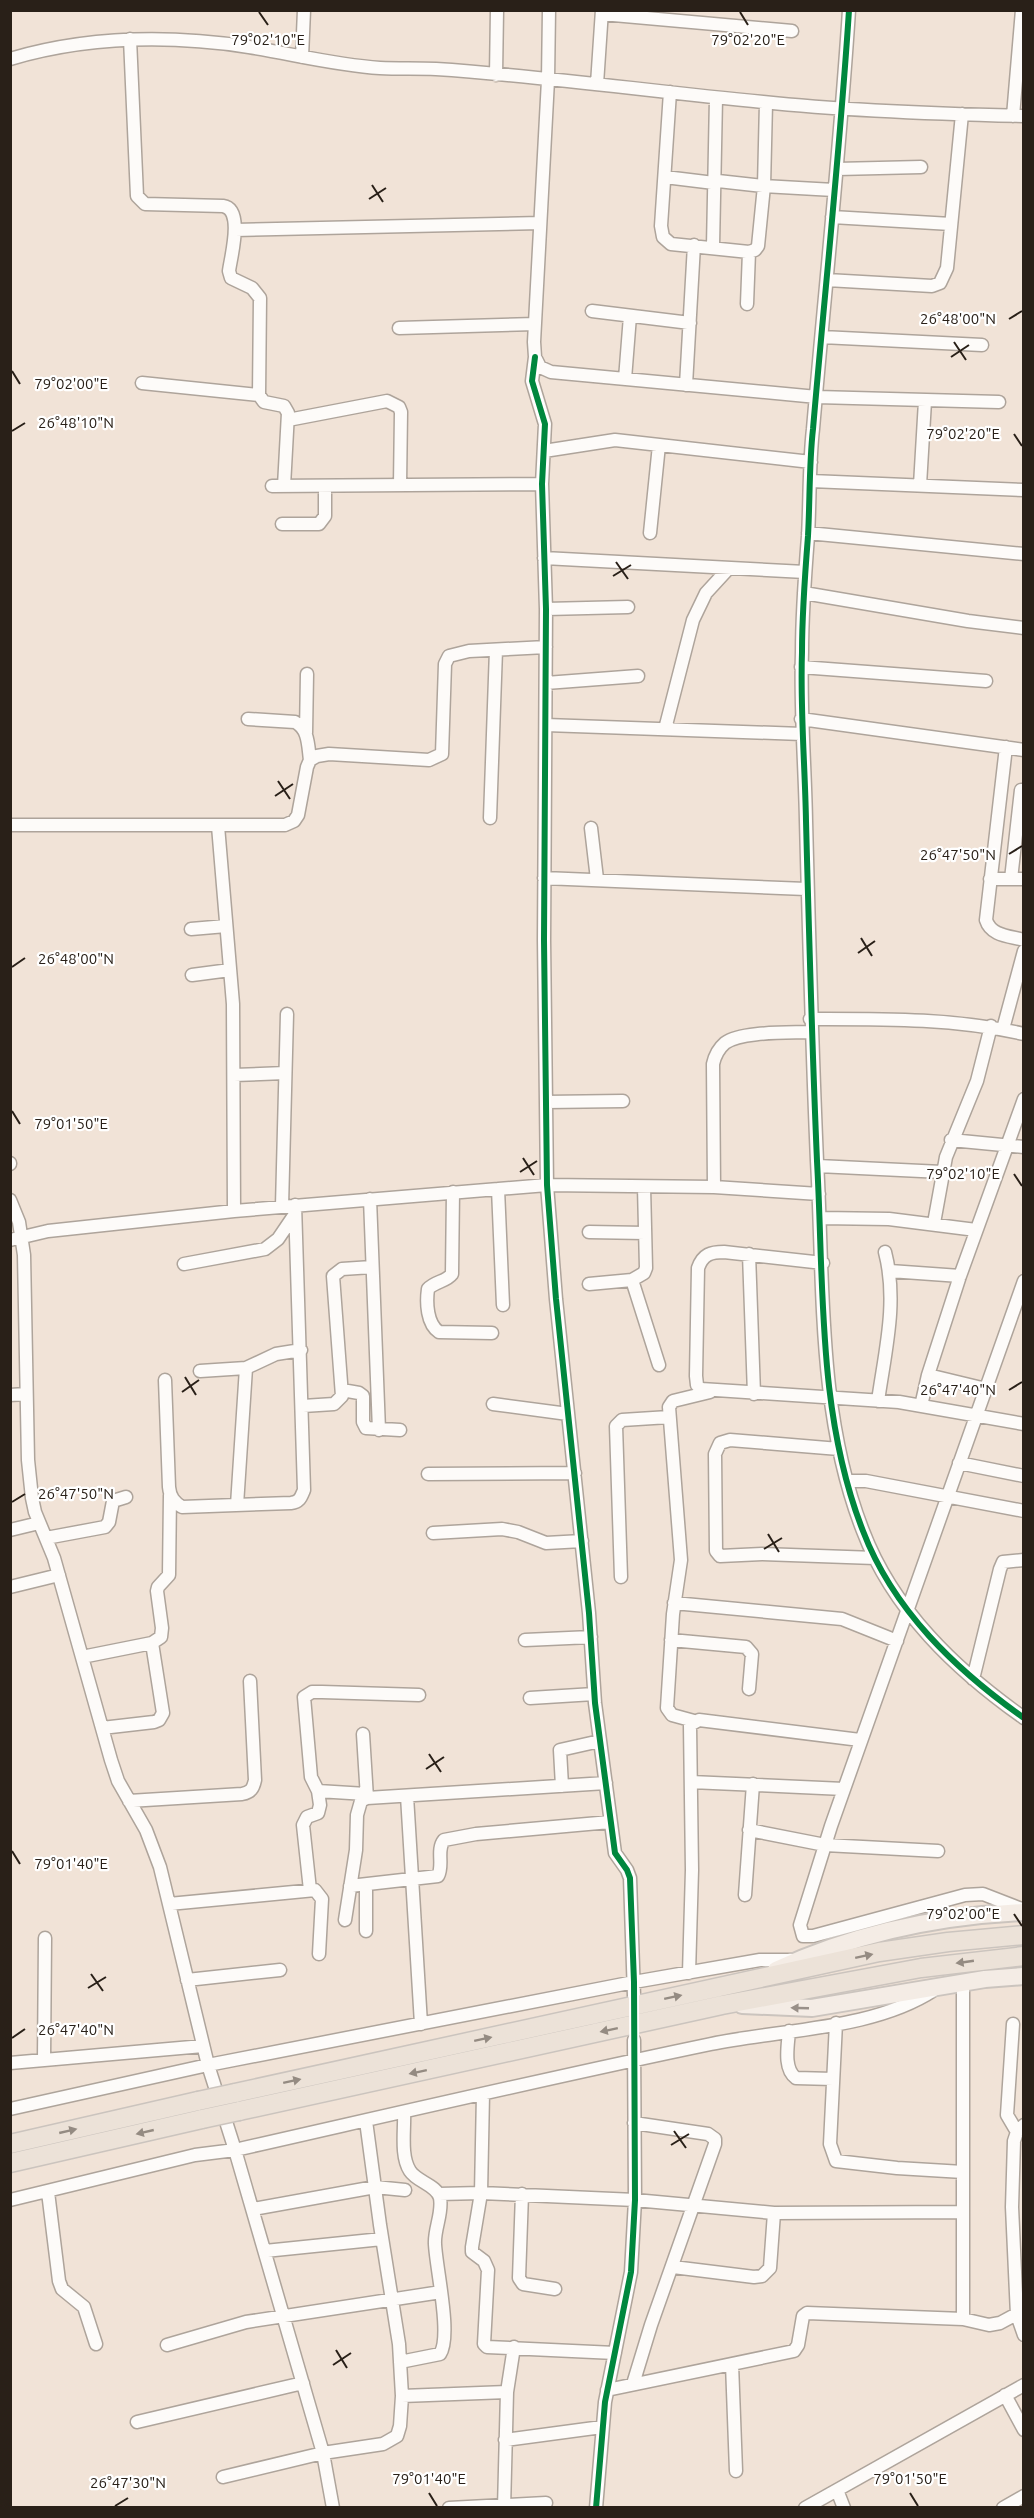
<svg xmlns="http://www.w3.org/2000/svg" width="1034" height="2518" viewBox="0 0 1034 2518" font-family="Ubuntu,sans-serif">
	<style>
		.lines { fill: none; stroke-linecap: round; stroke-linejoin: round }
		.minor-casing { stroke: #aea49b; stroke-width: 15 }
		.major-casing { stroke: #cbc4be; stroke-width: 20 }
		.highway-casing { stroke: #cbc4be; stroke-width: 21 }
		.minor { stroke: #fdfbf9; stroke-width: 12 }
		.major { stroke: #f4ece5; stroke-width: 16 }
		.highway { stroke: #ece2d8; stroke-width: 18 }
		.highway-bridge-casing { stroke: #cbc4be; stroke-width: 21; stroke-linecap: butt }
		.highway-bridge { stroke: #ece2d8; stroke-width: 18 }
		.cycleway-casing { stroke: #fff; stroke-width: 10 }
		.cycleway { stroke: #00873e; stroke-width: 6 }
		.oneway { fill: #948b82 }
		.oneway2 { fill: #999089 }
		.ticks { fill: none; stroke: #292018; stroke-width: 2 }
		.ticks-label { font-size: 15px; text-anchor: middle; fill: #292018; stroke: #fff; stroke-width: 4.5; stroke-linejoin: round; paint-order: stroke }
	</style>
	<rect width="100%" height="100%" fill="#f1e3d7"/>
	<g class="lines">
		<defs>
			<path id="minor" d="M549,10L548,80L534,342L535,357L540,367L551,372L817,397L999,402
				M849,10C840,150 825,289 813,429C809,464 810,500 808,536C805,574 802,613 802,652C800,708 805,765 806,821C809,935 812,1047 817,1161C824,1284 817,1414 863,1531C893,1610 956,1670 1024,1718
				M602,14L792,31
				M130,39L137,196L145,204L223,206C244,209 231,256 229,271L231,278L252,288L260,298L259,395L264,402L284,406L288,413L284,486
				M302,57L304,10
				M10,59C88,36 170,35 249,47C293,54 335,65 380,68C399,69 418,68 436,69C545,76 654,92 763,102C849,111 937,114 1024,116
				M496,75L497,10
				M597,84L602,10
				M670,92L661,226L663,237L671,244L749,252L755,250L758,246L764,186L766,103
				M1013,116L1022,10
				M837,169L921,167
				M665,177L714,183L718,181L763,186L834,190
				M832,217L951,224
				M235,230L540,223
				M713,246L716,98
				M827,280L932,286L940,283L947,268L962,114
				M747,304L749,252
				M592,311L690,323
				M399,328L535,324
				M822,337L982,345
				M535,357L532,381L545,424L542,484L546,609L544,940L547,1185L556,1299L589,1613L595,1703L615,1853L627,1870L630,1878L634,1996
				M625,379L630,316
				M142,383L259,395
				M686,385L694,245
				M288,420L387,401L399,407L401,412L400,485
				M544,451L615,440L811,462
				M811,481L1024,490
				M920,485L925,401
				M272,486L542,484
				M282,524H319L325,516V486
				M650,533L659,445
				M808,533L1024,554
				M544,558L805,572
				M804,593L968,621L1024,628
				M546,609L628,607
				M801,667L986,681
				M546,683L638,676
				M248,719L295,722C309,729 308,746 310,760
				M801,719L1024,750
				M546,725L802,734
				M665,729L693,620L706,593L729,568
				M306,733L307,674
				M1006,747L986,920C991,936 1009,936 1024,940
				M490,818L496,650
				M10,825H285L294,821L298,815L307,767L310,760L317,756L329,754L429,760L442,754L445,664L449,656L469,651L546,647
				M218,826L233,1004L234,1211
				M591,828L597,879
				M544,878L806,889
				M990,879H1024
				M1011,879L1021,790
				M191,929L226,926
				M192,975L230,970
				M810,1019C882,1019 953,1018 1024,1034
				M1003,1029L1024,951
				M234,1075L285,1073
				M546,1102L623,1101
				M951,1140L1024,1147
				M10,1163V1164
				M818,1166L942,1172
				M714,1187L713,1064C715,1055 718,1049 725,1043C741,1031 789,1033 811,1032
				M498,1189L503,1305
				M453,1192L452,1274C446,1282 435,1281 428,1289C426,1303 427,1324 439,1332L492,1333
				M370,1199L379,1430
				M10,1200L19,1222L24,1255L28,1460L32,1498L35,1512L54,1558L111,1760L118,1781L146,1830L160,1867L208,2065L235,2150L323,2453L333,2508
				M282,1206L287,1014
				M821,1218L889,1219L976,1230
				M934,1223L946,1157L977,1081L991,1026
				M589,1232L645,1233
				M10,1240L48,1231L234,1211L547,1185L714,1187L819,1194
				M749,1254L754,1394
				M823,1263L724,1252C711,1252 703,1254 698,1268L696,1376L697,1385L701,1389L899,1402L1024,1424
				M184,1264L265,1249L278,1239L295,1214
				M890,1271L960,1276
				M632,1280L659,1365
				M1024,1281L831,1826L800,1925L803,1936H813L965,1895L983,1894L1024,1910
				M589,1284L632,1280L644,1273L646,1268L644,1187
				M200,1371L246,1368L276,1354L301,1350
				M928,1375L986,1389
				M165,1380L169,1487C170,1497 174,1502 182,1507L291,1503C300,1502 301,1497 304,1490L295,1205
				M342,1390L359,1393L363,1396V1422L366,1428L400,1430
				M10,1395L26,1394
				M878,1401C885,1351 898,1302 885,1252
				M493,1404L568,1414
				M303,1406L334,1404L342,1396L333,1276L342,1269L372,1267
				M921,1406L928,1375L960,1276L1024,1099
				M839,1449L730,1440L720,1443L715,1454L716,1551L720,1556L762,1554L875,1558
				M959,1463L1024,1476
				M428,1474L575,1473
				M848,1481H866L1024,1511
				M237,1505L246,1368
				M10,1530L39,1523
				M433,1533L502,1529L518,1532L546,1543L582,1541
				M46,1538L105,1527L109,1522L113,1501L126,1497
				M621,1577L616,1426L622,1420L669,1417
				M10,1587L59,1575
				M674,1603L842,1619L897,1641
				M525,1640L591,1637
				M671,1640L746,1647L752,1654L749,1689
				M82,1657L152,1643L161,1637L162,1628L157,1591L158,1587L169,1575L170,1495
				M973,1679L1000,1569L1003,1562L1024,1560
				M530,1698L594,1694
				M694,1721L672,1715L667,1708L673,1614L681,1560L669,1407L673,1401L710,1392
				M102,1728L154,1722L159,1720L163,1713L152,1643
				M363,1734L367,1798
				M691,1782L844,1789
				M562,1786L560,1750L600,1741
				M366,1794L318,1791L311,1777L304,1697L312,1692H322L419,1695
				M407,1796L421,2024
				M129,1801L242,1794C251,1792 253,1789 255,1780L250,1681
				M749,1830L825,1845L938,1851
				M350,1886L438,1876C444,1865 436,1850 444,1840L476,1834L610,1822
				M310,1890L303,1825L307,1817L318,1813L320,1805L318,1791
				M745,1895L753,1784
				M169,1904L315,1890L322,1899L319,1954
				M345,1920L356,1850L357,1815L361,1801L367,1798L606,1783
				M366,1931V1885
				M689,1973L692,1870L690,1725L699,1720L860,1740
				M187,1980L280,1970
				M836,2023L830,2144L836,2161L897,2168L963,2172
				M1013,2024L1007,2115L1017,2132
				M789,2031C788,2045 783,2069 796,2078L833,2079
				M44,2060L45,1938
				M10,2063L203,2046
				M483,2094L481,2193L472,2247V2252L484,2261L488,2270L484,2344L487,2347L615,2353
				M10,2109L208,2065L634,1982L760,1960H795
				M1024,2125L1017,2132L1014,2141L1012,2207L1017,2315L1024,2335
				M48,2192L59,2281L62,2289L84,2307L96,2344
				M439,2194L481,2193L635,2200L774,2213L963,2212
				M522,2194L519,2278L523,2284L555,2289
				M10,2200L195,2155L235,2150C394,2114 552,2077 711,2044C782,2029 873,2030 934,1990
				M253,2209L375,2187L405,2190
				M265,2251L382,2239
				M673,2267L754,2277L762,2276L770,2268L774,2213
				M963,2319V1982
				M167,2345L246,2322L441,2292
				M400,2362L440,2354C452,2336 436,2268 435,2244C434,2229 443,2213 440,2198C437,2185 417,2182 410,2171C400,2156 405,2129 404,2112
				M732,2364L736,2471
				M633,2384L651,2325L715,2144V2139L708,2134L634,2123
				M607,2390L794,2351L798,2345L803,2316L807,2313L963,2319L989,2325L1000,2323L1024,2310
				M1005,2395L1024,2430
				M402,2396L507,2392
				M137,2422L303,2383
				M505,2440L602,2427
				M223,2477L323,2453L383,2444L397,2436L400,2426L402,2396L399,2344L380,2225L366,2121
				M837,2490L844,2508
				M449,2508L546,2503
				M504,2508L507,2392L514,2347
				M596,2508L605,2402L631,2272L635,2200L634,2040
				M805,2508L1024,2385
				M1003,2508L1024,2496"/>
			<path id="major" d="M776,1970C853,1934 939,1916 1024,1912
				M742,2005L812,2008L985,1979L1024,1976"/>
			<path id="highway" d="M235,2093L879,1952L948,1942L1024,1935
				M239,2111L722,2005L921,1968L1024,1956
				M10,2144L198,2101
				M10,2163L202,2119"/>
		</defs>
		<use href="#minor" class="minor-casing"/>
		<use href="#major" class="major-casing"/>
		<use href="#highway" class="highway-casing"/>
		<use href="#minor" class="minor"/>
		<use href="#major" class="major"/>
		<use href="#highway" class="highway"/>
		<defs>
			<path id="highway-bridge" d="M198,2101L235,2093
				M202,2119L239,2111"/>
		</defs>
		<use href="#highway-bridge" class="highway-bridge-casing"/>
		<use href="#highway-bridge" class="highway-bridge"/>
		<defs>
			<path id="cycleway" d="M849,10C840,150 825,289 813,429C809,464 810,500 808,536C805,574 802,613 802,652C800,708 805,765 806,821C809,935 812,1047 817,1161C824,1284 817,1414 863,1531C893,1610 956,1670 1024,1718
				M535,357L532,381L545,424L542,484L546,609L544,940L547,1185L556,1299L589,1613L595,1703L615,1853L627,1870L630,1878L634,1982L635,2200L631,2272L605,2402L596,2508"/>
		</defs>
		<use href="#cycleway" class="cycleway-casing"/>
		<use href="#cycleway" class="cycleway"/>
	</g>
	<defs><path id="oneway-solid" d="M-6-.8H1V-3.2L6.5 0L1 3.2V.8H-6Z" transform="scale(1.5)"/></defs>
	<g class="oneway">
		<use href="#oneway-solid" transform="translate(864 1956) rotate(-12)"/>
		<use href="#oneway-solid" transform="translate(965 1962) rotate(172)"/>
		<use href="#oneway-solid" transform="translate(673 1997) rotate(-12)"/>
		<use href="#oneway-solid" transform="translate(609 2030) rotate(168)"/>
		<use href="#oneway-solid" transform="translate(483 2039) rotate(-12)"/>
		<use href="#oneway-solid" transform="translate(418 2072) rotate(168)"/>
		<use href="#oneway-solid" transform="translate(292 2081) rotate(-12)"/>
		<use href="#oneway-solid" transform="translate(68 2131) rotate(-13)"/>
		<use href="#oneway-solid" transform="translate(145 2132) rotate(167)"/>
	</g>
	<use class="oneway2" href="#oneway-solid" transform="translate(800 2008) rotate(-178)"/>
	<path class="ticks" d="M259,12L268,25M740,12L748,25M372,185L383,202M369,199L386,188M1009,319L1022,311M954,342L966,360M951,357L969,345M12,371L20,384M12,431L25,423M1014,434L1022,446M616,562L628,579M613,576L631,565M278,781L290,799M275,796L293,784M1009,854L1022,846M861,938L872,956M858,953L875,941M12,967L25,958M12,1111L20,1124M523,1158L534,1175M520,1172L537,1161M1014,1174L1022,1186M185,1377L196,1395M1009,1390L1022,1382M182,1392L199,1380M12,1502L25,1494M768,1534L779,1552M764,1549L782,1538M429,1754L441,1772M426,1769L444,1757M12,1851L20,1864M1014,1914L1022,1926M91,1974L103,1991M88,1988L106,1977M12,2038L25,2029M674,2131L686,2148M671,2145L689,2134M336,2350L347,2368M333,2365L351,2353M429,2493L437,2506M910,2493L918,2506M115,2506L128,2498"/>
	<g class="ticks-label">
		<text x="268" y="45">79°02'10"E</text>
		<text x="748" y="45">79°02'20"E</text>
		<text x="958" y="324">26°48'00"N</text>
		<text x="71" y="389">79°02'00"E</text>
		<text x="76" y="428">26°48'10"N</text>
		<text x="963" y="439">79°02'20"E</text>
		<text x="958" y="860">26°47'50"N</text>
		<text x="76" y="964">26°48'00"N</text>
		<text x="71" y="1129">79°01'50"E</text>
		<text x="963" y="1179">79°02'10"E</text>
		<text x="958" y="1395">26°47'40"N</text>
		<text x="76" y="1499">26°47'50"N</text>
		<text x="71" y="1869">79°01'40"E</text>
		<text x="963" y="1919">79°02'00"E</text>
		<text x="76" y="2035">26°47'40"N</text>
		<text x="429" y="2484">79°01'40"E</text>
		<text x="910" y="2484">79°01'50"E</text>
		<text x="128" y="2488">26°47'30"N</text>
	</g>
	<rect width="1034" height="2518" fill="none" stroke="#292018" stroke-width="24"/>
</svg>
